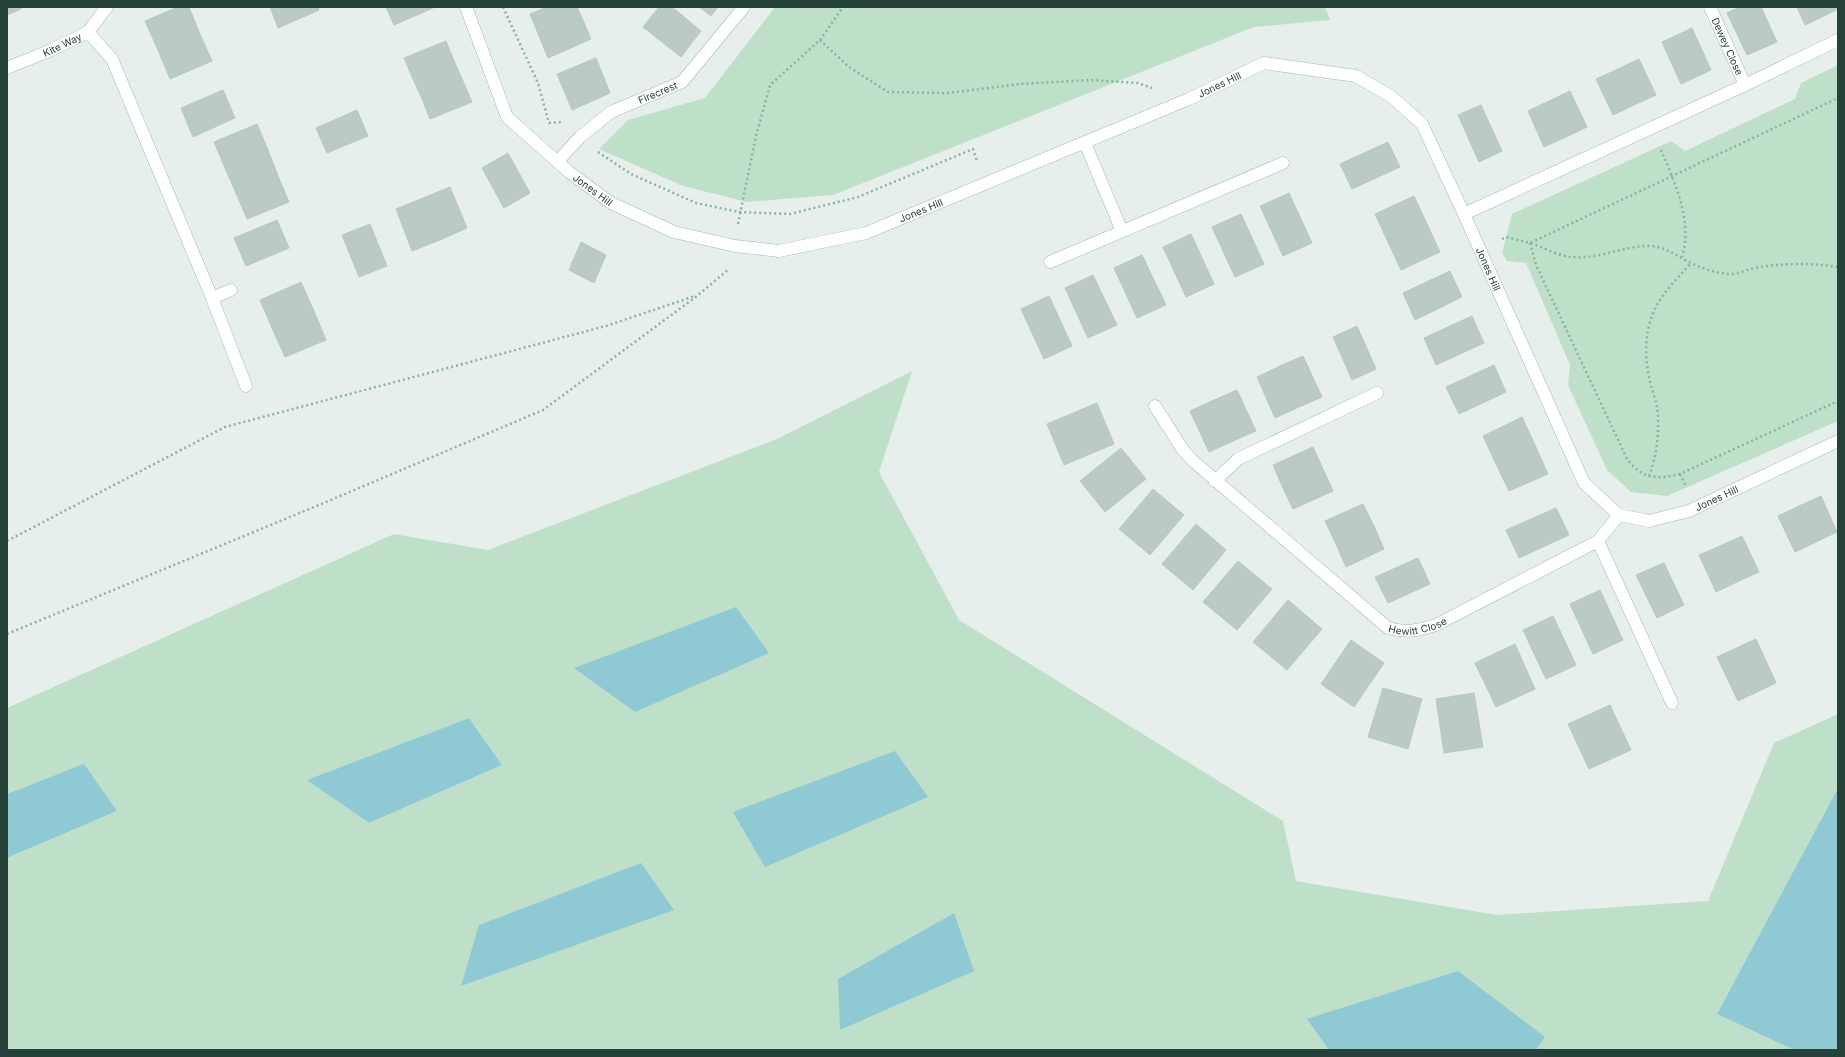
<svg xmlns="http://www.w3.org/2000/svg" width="1845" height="1057" viewBox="0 0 1845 1057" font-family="Inter,sans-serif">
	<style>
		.green { fill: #bfe0c8; fill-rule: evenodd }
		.water { fill: #8ec9d4 }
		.building { fill: #bbcac4; stroke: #b8c9c2 }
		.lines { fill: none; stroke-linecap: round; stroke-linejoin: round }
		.service-casing { stroke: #a8b8b2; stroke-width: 13 }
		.minor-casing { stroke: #a8b8b2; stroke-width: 13 }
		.path { stroke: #86b3a5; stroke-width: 2.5; stroke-dasharray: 2 3; stroke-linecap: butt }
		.service { stroke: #fff; stroke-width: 12 }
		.minor { stroke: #fff; stroke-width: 12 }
		.labels { text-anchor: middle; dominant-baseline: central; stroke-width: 4; stroke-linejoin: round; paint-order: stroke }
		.street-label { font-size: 10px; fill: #24423a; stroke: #f7fbf9 }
	</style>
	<rect width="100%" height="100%" fill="#e6efeb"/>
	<path class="green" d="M775,7H1325L1330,20L1254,27L833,195L747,202L683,186L599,149L628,120L705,98Z
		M1838,65V421L1667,496L1631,492L1607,470L1568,385L1570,365L1526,263L1507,261L1502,253L1512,214L1671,141L1685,151L1795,99L1801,83Z
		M912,371L879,472L959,620L1283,821L1296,881L1497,915L1708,901L1774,743L1838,714V788L1717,1014L1794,1050H1536L1544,1037L1308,1019L1329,1050H7V858L117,811L84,765L7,794V708L394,534L488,550L777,439ZM469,718L502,765L369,823L308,780Z"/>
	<path class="water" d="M736,607L769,653L635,712L574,668Z
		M469,718L502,765L369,823L307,780Z
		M895,751L928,797L765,867L733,812Z
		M84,764L117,811L7,858V794Z
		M1838,788V1050H1794L1717,1014Z
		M641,863L674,910L461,986L479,925Z
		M954,913L974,971L840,1030L838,979Z
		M1458,971L1545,1037L1536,1050H1329L1307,1019Z"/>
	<path class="building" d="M7,7H20L21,9L7,15Z
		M178,7H189L199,32L158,50L145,21Z
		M270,7H318L319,10L278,28Z
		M386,7H433V8L394,25Z
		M547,7H577L582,18L539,36L530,14Z
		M659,7H672L701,31L681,57L643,27Z
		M699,7H718L711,16Z
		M1740,7H1761L1777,42L1747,55L1727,13Z
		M1797,7H1822L1826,15L1805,25Z
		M1822,7H1838V9L1826,15Z
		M582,18L591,39L548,58L539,36Z
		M1692,28L1711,70L1681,84L1662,42Z
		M199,32L212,61L170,79L158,50Z
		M446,41L454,61L413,79L404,58Z
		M596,58L610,93L572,110L557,74Z
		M1639,59L1656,95L1634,105L1618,69Z
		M454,61L463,81L422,99L413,79Z
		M1618,69L1634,105L1613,115L1596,79Z
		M463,81L472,102L430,119L422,99Z
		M223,90L235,118L193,137L181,108Z
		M1570,91L1587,127L1566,137L1549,101Z
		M1549,101L1566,137L1544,147L1528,111Z
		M1481,105L1502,151L1479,162L1458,115Z
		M357,110L368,136L327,153L316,128Z
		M257,124L268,150L225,168L214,142Z
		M1388,142L1400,167L1352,189L1340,164Z
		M268,150L278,176L236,193L225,168Z
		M508,153L530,193L504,208L482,168Z
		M278,176L289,202L247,219L236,193Z
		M450,187L467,228L440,240L423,198Z
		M1289,193L1312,243L1283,256L1260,206Z
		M1414,196L1427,224L1388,242L1375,214Z
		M423,198L440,240L412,251L396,209Z
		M1241,214L1264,264L1235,277L1212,227Z
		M277,220L289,248L246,266L234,238Z
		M370,224L387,266L359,277L342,235Z
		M1427,224L1440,252L1401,270L1388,242Z
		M1191,234L1214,284L1186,297L1163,247Z
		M581,242L606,255L594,283L569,270Z
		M1142,255L1166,305L1137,318L1114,268Z
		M1450,271L1462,297L1415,320L1403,293Z
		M1093,275L1117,325L1088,338L1065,288Z
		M301,282L314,311L272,328L260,300Z
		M1049,296L1072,346L1044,359L1021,309Z
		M314,311L326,340L285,357L272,328Z
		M1472,316L1484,343L1436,365L1424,338Z
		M1357,326L1376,369L1352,380L1333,337Z
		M1303,356L1322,397L1299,407L1280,366Z
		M1494,365L1506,392L1459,414L1446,387Z
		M1280,366L1299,407L1275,418L1257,377Z
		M1237,390L1256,431L1233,441L1214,400Z
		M1214,400L1233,441L1209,452L1190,411Z
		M1097,403L1114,444L1064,465L1047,424Z
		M1522,417L1535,445L1496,464L1483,436Z
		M1535,445L1548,474L1509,491L1496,464Z
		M1313,447L1323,469L1283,488L1273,465Z
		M1121,448L1146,479L1105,512L1080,481Z
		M1323,469L1333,491L1293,509L1283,488Z
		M1153,489L1184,515L1150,555L1119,529Z
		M1821,496L1837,532L1816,542L1799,506Z
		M1363,504L1374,526L1336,544L1325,521Z
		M1799,506L1816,542L1795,552L1778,516Z
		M1556,508L1569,535L1519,558L1506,530Z
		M1196,524L1226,550L1193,590L1162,564Z
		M1374,526L1384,549L1346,567L1336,544Z
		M1742,536L1759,572L1737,582L1720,546Z
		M1720,546L1737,582L1716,592L1699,555Z
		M1418,558L1430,584L1388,603L1375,577Z
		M1238,561L1272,589L1237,630L1203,602Z
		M1664,563L1684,605L1657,618L1636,575Z
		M1600,590L1623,640L1593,654L1570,604Z
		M1288,600L1322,629L1287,670L1253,642Z
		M1553,616L1576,665L1546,679L1523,630Z
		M1756,639L1776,683L1738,701L1717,657Z
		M1351,640L1384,663L1354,707L1321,684Z
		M1515,644L1535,689L1496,707L1475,663Z
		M1383,688L1422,699L1408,749L1368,737Z
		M1474,693L1483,747L1444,753L1436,699Z
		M1610,705L1631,750L1589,769L1568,724Z"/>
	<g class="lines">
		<defs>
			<path id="service" d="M1085,143L1122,231
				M1050,262L1283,163"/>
			<g id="minor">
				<path id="s1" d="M466,7L507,117L569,172L611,203L674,232L735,246L779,251L866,233L1189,99L1264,63L1356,76L1392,97L1422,124L1464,214L1584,483L1619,515L1649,521L1689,511L1838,441"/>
				<path id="s2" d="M1710,7L1745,85"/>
				<path d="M88,32L112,59L212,298L246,386"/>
				<path id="s3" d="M7,68L49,51L88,32L107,7"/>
				<path id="s4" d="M558,161L580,137L611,112L682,82L744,7"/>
				<path d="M1464,214L1745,85L1838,40"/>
				<path d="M212,298L231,290"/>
				<path id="s5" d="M1155,406L1183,450L1193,461L1388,628C1408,633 1416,631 1436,625L1598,541L1619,515"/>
				<path d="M1215,481L1238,459L1377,393"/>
				<path d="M1598,541L1672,703"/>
			</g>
		</defs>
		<use href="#service" class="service-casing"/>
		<use href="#minor" class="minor-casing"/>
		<path class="path" d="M503,7L538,83L549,123L561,122
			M820,40L849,67L888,92L948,93L1020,84L1091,80L1138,83L1152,88
			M1661,150C1675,182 1693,223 1682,257
			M598,152L631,174L696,203L739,212L790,214L858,197L973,149L977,161
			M738,224L756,136L770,85L820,40L843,7
			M1502,239L1506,237L1530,243L1838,98
			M1530,243L1536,265L1627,459C1642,479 1657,480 1680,474L1838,401
			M1531,243C1542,247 1559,256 1571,257C1597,260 1622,246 1648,246C1664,246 1674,254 1687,261C1700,268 1715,273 1730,274C1740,274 1750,268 1760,267C1786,263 1812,263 1838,267
			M1680,474L1686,486
			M1649,476C1657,456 1660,428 1657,407C1656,400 1653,393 1651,386C1645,361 1643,336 1654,311C1662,293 1678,278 1691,263
			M7,541L225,427L606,326L695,296
			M7,634L319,505L543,410L697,296L729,269"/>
		<use href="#service" class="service"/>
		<use href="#minor" class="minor"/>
	</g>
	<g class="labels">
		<g class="street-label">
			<text stroke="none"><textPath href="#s3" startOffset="60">Kite Way</textPath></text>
			<text stroke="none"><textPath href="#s2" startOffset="43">Dewey Close</textPath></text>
			<text stroke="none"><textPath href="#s1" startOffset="901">Jones Hill</textPath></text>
			<text stroke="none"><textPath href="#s4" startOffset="123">Firecrest</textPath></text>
			<text stroke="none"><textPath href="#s1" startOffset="230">Jones Hill</textPath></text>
			<text stroke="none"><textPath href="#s1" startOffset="577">Jones Hill</textPath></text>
			<text stroke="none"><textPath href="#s1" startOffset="1285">Jones Hill</textPath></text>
			<text stroke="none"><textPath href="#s1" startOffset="1669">Jones Hill</textPath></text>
			<text stroke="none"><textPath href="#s5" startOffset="354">Hewitt Close</textPath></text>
		</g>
	</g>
	<rect width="1845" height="1057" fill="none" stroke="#24423a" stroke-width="16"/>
</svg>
